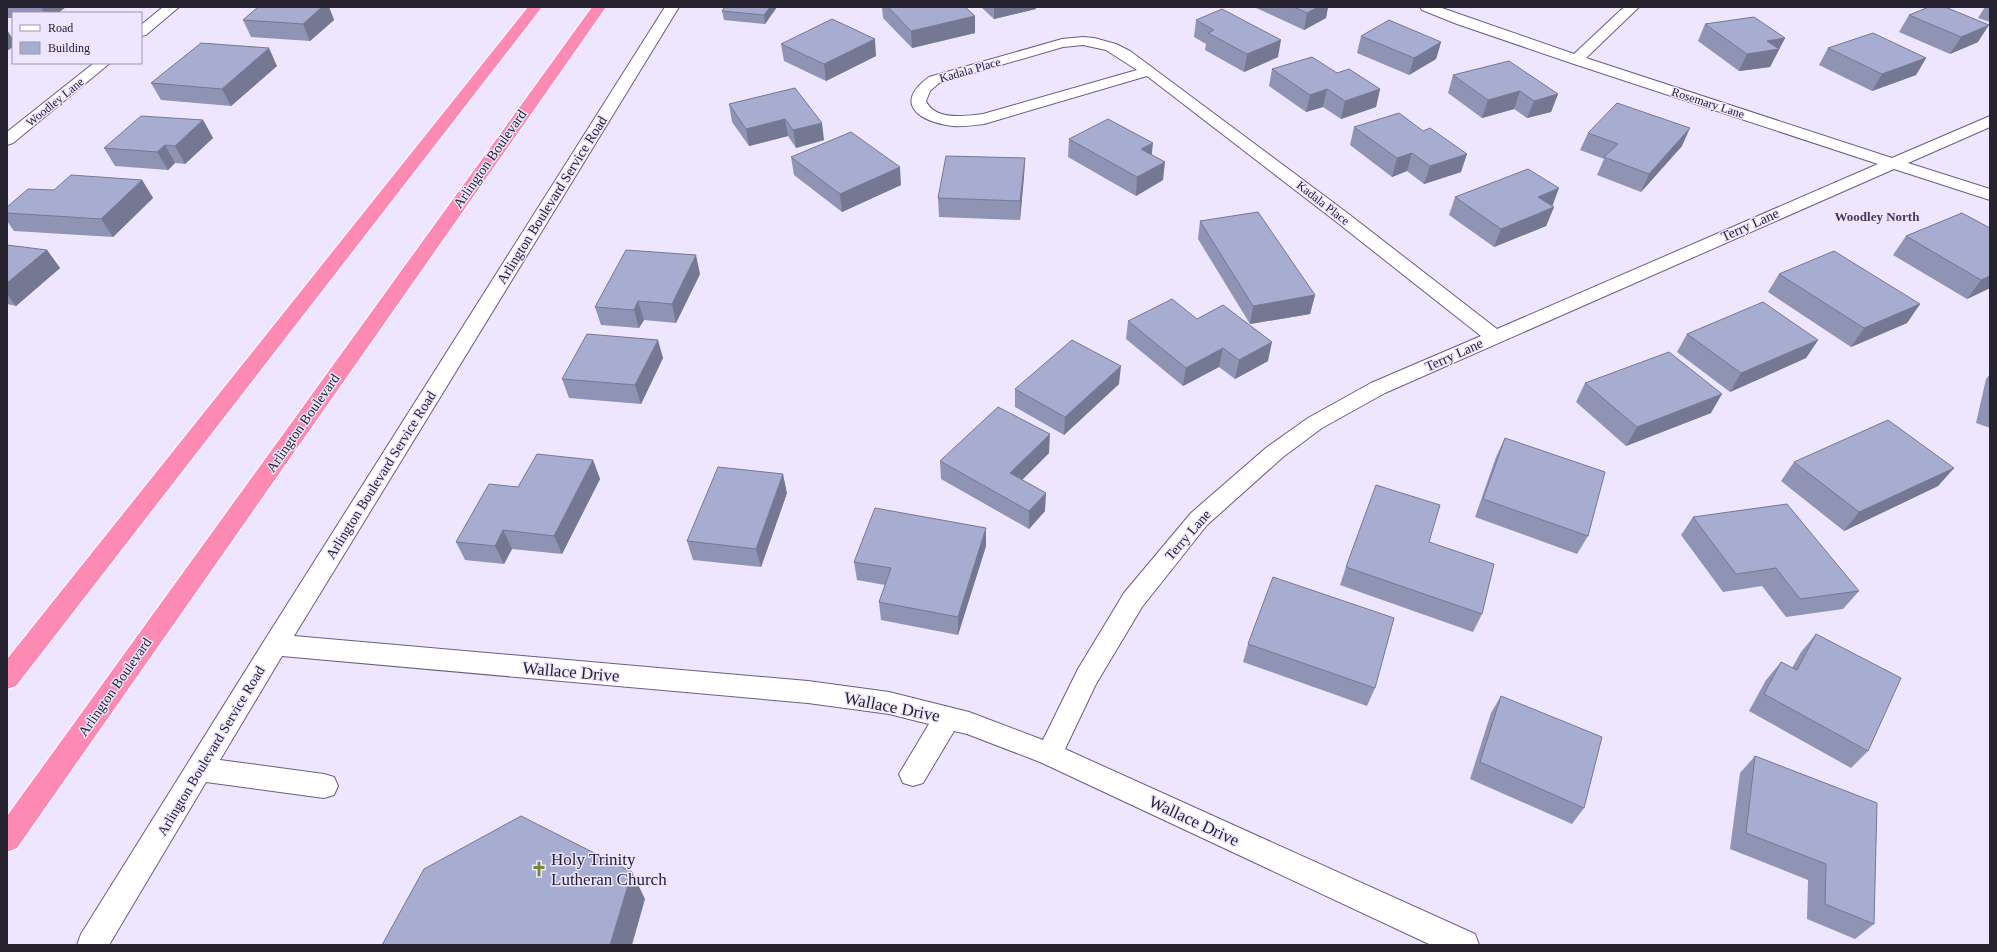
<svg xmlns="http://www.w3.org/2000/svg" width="1997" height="952" viewBox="0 0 1997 952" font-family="Georgia,serif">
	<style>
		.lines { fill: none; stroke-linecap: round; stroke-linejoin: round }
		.minor-casing { stroke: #695f80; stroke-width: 2 }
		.highway-casing { stroke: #fff; stroke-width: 2 }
		.minor { fill: #fff; fill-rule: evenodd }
		.highway { fill: #fc8ab2; fill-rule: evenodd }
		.wall { fill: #9094b4 }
		.shaded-wall { fill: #757892 }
		.building { fill: #a7acd1; stroke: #757892 }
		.labels { text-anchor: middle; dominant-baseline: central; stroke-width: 3; stroke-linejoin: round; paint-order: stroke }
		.far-street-label { font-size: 12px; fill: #262230; stroke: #ede6fe }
		.far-neighbourhood-label { font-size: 13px; font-weight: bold; fill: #433a58; stroke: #ede6fe }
		.street-label { font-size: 14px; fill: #262230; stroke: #ede6fe }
		.near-street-label { font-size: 17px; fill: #262230; stroke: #ede6fe }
		.near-poi-label { font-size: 17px; fill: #262230; stroke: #ede6fe; text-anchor: start }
	</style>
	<rect width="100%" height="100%" fill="#ede6fe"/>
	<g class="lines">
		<defs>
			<path id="minor" d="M163,7H179L146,35L141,36V25Z
				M665,7H679L294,636L808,681L889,692L969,712L1043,740L1078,669L1124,593L1191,513L1267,447L1308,418L1371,383L1481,336L1334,220L1147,76L984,124C974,125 963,127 953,126C920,122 892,104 929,77L1062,39L1083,37L1094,38L1116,44L1130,51L1346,212L1497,329L1878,164L1571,63L1457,24L1422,10L1420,7H1439L1574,54L1624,7H1639L1586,58L1892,158L1990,116V127L1908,163L1990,189V200L1894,169L1385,393L1322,428L1283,457L1207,525L1142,607L1096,684L1065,749L1475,934L1479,945H1431L1040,762L967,734L954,731L923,783L913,786L903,783L899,774L929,724L889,714L808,703L282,656L220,760L324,774L334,777L338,786L334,795L324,798L206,782L109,945H77L81,934L266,638ZM1083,45L1106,50L1137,70L983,114C965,116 935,121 926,101L930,91L939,83L1063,47Z
				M94,63H110L13,143L7,145V132Z"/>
			<path id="highway" d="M528,7H542L16,686L7,689V659Z
				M592,7H606L17,848L7,852V816Z"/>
		</defs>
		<use href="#minor" class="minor-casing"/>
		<use href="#highway" class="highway-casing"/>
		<use href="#minor" class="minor"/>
		<use href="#highway" class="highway"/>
	</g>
	<path class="wall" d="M7,7H66L58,13H13V18H7Z
		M258,7H329L334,20L310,41L251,37L243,20Z
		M777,7L765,24L724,20L722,11Z
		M882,7H965L975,16V33L912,48L883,18Z
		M981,7H1036V9L994,19Z
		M1254,7H1328L1326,18L1304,30Z
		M1985,7H1990V22L1978,18Z
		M1909,15L1978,42L1950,54L1899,32Z
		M1196,20L1278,57L1244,72L1205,50L1206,44L1194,37Z
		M1705,24L1785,38L1770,67L1739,71L1698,41Z
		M1361,36L1441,42L1436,59L1409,75L1357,53Z
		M781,44L876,56L826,81L784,61Z
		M1828,48L1926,58L1916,75L1872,91L1819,65Z
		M277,66L231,106L161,100L151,83Z
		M1272,69L1337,73L1380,89L1376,107L1341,119L1323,107L1306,112L1269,86Z
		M1453,75L1558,94L1551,112L1527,118L1514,109L1482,118L1448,93Z
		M795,88L824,140L796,148L788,136L749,146L732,122L729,104Z
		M203,120L213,138L185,164L175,163L168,170L115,166L104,148Z
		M1354,127L1461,172L1424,184L1407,171L1392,177L1350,145Z
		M1588,133L1682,146L1641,192L1597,175L1604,159L1580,150Z
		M1069,139L1152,155L1163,180L1136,196L1068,157Z
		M791,157L901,185L842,212L794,175Z
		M1025,158L1024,176L1020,220L939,217L938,198Z
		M142,180L153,198L113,237L14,231L7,221V207L54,190Z
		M1455,197L1552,206L1554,207L1546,226L1494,247L1449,215Z
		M1962,213L1990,288L1967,299L1893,255L1906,236Z
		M1200,221L1315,295L1310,314L1250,324L1198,239Z
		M7,245L47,250L60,268L16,306L7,304Z
		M700,274L676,323L644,320L639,328L601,325L595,307Z
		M1779,274L1920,304L1907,323L1851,347L1768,292Z
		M1197,319L1268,361L1235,379L1219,367L1183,386L1126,339L1128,321Z
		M1687,334L1818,340L1806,358L1730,392L1677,352Z
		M663,358L641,404L569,398L562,379Z
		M1990,374V428L1976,423L1986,379Z
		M1585,383L1711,413L1626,446L1576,402Z
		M1119,384L1064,435L1015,407V389Z
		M1505,438L1588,536L1577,554L1475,517L1496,457Z
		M1049,453L1022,480L1045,511L1029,529L941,479L940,461Z
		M593,460L600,479L562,554L512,549L504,564L465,560L456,542L518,487Z
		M1794,462L1954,468L1938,486L1844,531L1781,481Z
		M787,493L761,567L693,560L687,541Z
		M1693,517L1859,591L1843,609L1786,617L1762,586L1723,592L1681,535Z
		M1429,542L1482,614L1473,632L1340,585L1346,567Z
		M986,546L958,635L881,620L879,602L885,585L857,580L854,562Z
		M1816,634L1868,751L1851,768L1749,711L1766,680L1781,662L1792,668L1801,652Z
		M1248,644L1375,688L1367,706L1243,662Z
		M1501,696L1584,808L1572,824L1470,779L1491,713Z
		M1755,756L1874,924L1855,939L1807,919L1808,880L1730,849L1740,773Z"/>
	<path class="shaded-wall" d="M41,7H66L58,13H44Z
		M322,7H329L334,20L310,41L303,24Z
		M770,7H777L765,24L764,15Z
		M994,7H1036V9L994,19Z
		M1318,7H1328L1326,18L1304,30L1307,13Z
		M975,16V33L912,48L911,31Z
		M1989,25L1978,42L1950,54L1961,37Z
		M7,30L13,39V47L7,51Z
		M1785,38L1770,67L1739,71L1747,54L1767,41Z
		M875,39L876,56L826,81L824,64Z
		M1281,40L1278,57L1244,72L1247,54Z
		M1441,42L1436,59L1409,75L1414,58Z
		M269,48L277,66L231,106L222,89Z
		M1926,58L1916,75L1872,91L1882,74Z
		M1327,89L1323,107L1306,112L1310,95Z
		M1380,89L1376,107L1341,119L1345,101Z
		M1520,91L1514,109L1482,118L1488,100Z
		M1558,94L1551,112L1527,118L1534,101Z
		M785,119L788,136L749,146L746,129Z
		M203,120L213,138L185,164L175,146Z
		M822,123L824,140L796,148L793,130Z
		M1690,128L1682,146L1641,192L1649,174Z
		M1153,143L1151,161L1141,149Z
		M165,145L175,163L168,170L157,152Z
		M1412,153L1407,171L1392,177L1397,158Z
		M1467,154L1461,172L1424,184L1430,166Z
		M1025,158L1024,176L1020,220V201Z
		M1165,162L1163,180L1136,196L1137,177Z
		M900,167L901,185L842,212L840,194Z
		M142,180L153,198L113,237L101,219Z
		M1559,188L1552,207L1538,197Z
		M1554,207L1546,226L1494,247L1501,229Z
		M47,250L60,268L16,306L7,294V283Z
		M696,255L700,274L676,323L672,304Z
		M1990,276V288L1967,299L1981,280Z
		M1315,295L1310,314L1250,324L1253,306Z
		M638,301L644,320L639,328L634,310Z
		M1920,304L1907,323L1851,347L1864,328Z
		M658,340L663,358L641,404L635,385Z
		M1818,340L1806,358L1730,392L1741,373Z
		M1272,342L1268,361L1235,379L1239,360Z
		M1223,348L1219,367L1183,386L1186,368Z
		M1121,366L1119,384L1064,435L1065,417Z
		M1722,394L1711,413L1626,446L1637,427Z
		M1050,434L1049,453L1010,492V473Z
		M593,460L600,479L562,554L554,536Z
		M1954,468L1938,486L1844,531L1859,512Z
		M783,474L787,493L761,567L756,549Z
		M1046,493L1045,511L1029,529V511Z
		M986,528V546L958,635V617Z
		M503,530L512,549L504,564L495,546Z
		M632,872L645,899L632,945H610Z"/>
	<path class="building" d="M258,7H322L303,24L243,20Z
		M725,7H770L764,15L722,11Z
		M888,7H965L975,16L911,31Z
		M1294,7H1318L1307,13Z
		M1929,7H1945L1989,25L1961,37L1909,15Z
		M1222,9L1281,40L1247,54L1208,33L1214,30L1196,20Z
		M1754,17L1785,38L1767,41L1779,49L1747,54L1705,24Z
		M832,19L875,39L824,64L781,44Z
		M1389,20L1441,42L1414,58L1361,36Z
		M1873,33L1926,58L1882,74L1828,48Z
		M201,43L269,48L222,89L151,83Z
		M1312,57L1337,73L1349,69L1380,89L1345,101L1327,89L1310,95L1272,69Z
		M1509,61L1558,94L1534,101L1520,91L1488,100L1453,75Z
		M795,88L822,123L793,130L785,119L746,129L729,104Z
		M1617,103L1690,128L1649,174L1604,157L1618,144L1588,133Z
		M1399,113L1423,131L1430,128L1467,154L1430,166L1412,153L1397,158L1354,127Z
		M141,116L203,120L175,146L165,145L157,152L104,148Z
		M1108,119L1153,143L1141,149L1165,162L1137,177L1069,139Z
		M851,132L900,167L840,194L791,157Z
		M946,156L1025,158L1020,201L938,198Z
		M1528,169L1559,188L1538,197L1554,207L1501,229L1455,197Z
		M71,175L142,180L101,219L7,213V207L28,189L54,190Z
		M1258,212L1315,295L1253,306L1200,221Z
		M1962,213L1990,228V276L1981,280L1906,236Z
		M7,245L47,250L7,283Z
		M626,250L696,255L672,304L638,301L634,310L595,307Z
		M1834,251L1920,304L1864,328L1779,274Z
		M1172,299L1197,319L1223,305L1272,342L1239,360L1223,348L1186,368L1128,321Z
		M1763,302L1818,340L1741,373L1687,334Z
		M587,334L658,340L635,385L562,379Z
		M1072,340L1121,366L1065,417L1015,389Z
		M1669,352L1722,394L1637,427L1585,383Z
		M998,407L1050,434L1010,473L1046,493L1029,511L940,461Z
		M1888,420L1954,468L1859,512L1794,462Z
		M1505,438L1605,472L1588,536L1483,499Z
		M537,454L593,460L554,536L503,530L495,546L456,542L489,484L518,487Z
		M718,467L783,474L756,549L687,541Z
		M1376,485L1440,505L1429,542L1494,564L1482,614L1346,567Z
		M1787,504L1859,591L1800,599L1776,568L1736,574L1693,517Z
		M875,508L986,528L958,617L879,602L891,568L854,562Z
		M1273,577L1394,618L1375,688L1248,644Z
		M1816,634L1901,678L1868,751L1764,694L1781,662L1797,670Z
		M1501,696L1602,737L1584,808L1480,762Z
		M1755,756L1877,803L1874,924L1825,904L1826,864L1746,833Z
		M521,816L632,872L610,945H382L424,869Z"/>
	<defs>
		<symbol id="church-bare" viewBox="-9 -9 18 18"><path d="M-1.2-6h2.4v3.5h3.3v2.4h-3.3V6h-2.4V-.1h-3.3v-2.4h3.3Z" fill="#798837" stroke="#ede6fe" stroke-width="2.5" paint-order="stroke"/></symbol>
	</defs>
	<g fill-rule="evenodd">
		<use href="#church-bare" x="528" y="858" width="22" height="22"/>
	</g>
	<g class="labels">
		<g class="far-street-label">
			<text transform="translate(970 70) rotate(-16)">Kadala Place</text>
			<text transform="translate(55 102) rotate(-39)">Woodley Lane</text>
			<text transform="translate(1708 103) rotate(18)">Rosemary Lane</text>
			<text transform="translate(1323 203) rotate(38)">Kadala Place</text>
		</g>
		<g class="far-neighbourhood-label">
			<text x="1877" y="216">Woodley North</text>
		</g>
		<g class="street-label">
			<text transform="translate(490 159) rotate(-55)">Arlington Boulevard</text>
			<text transform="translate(552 200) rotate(-58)">Arlington Boulevard Service Road</text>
			<text transform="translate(1750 225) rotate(-24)">Terry Lane</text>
			<text transform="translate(1454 355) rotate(-24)">Terry Lane</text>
			<text transform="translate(303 423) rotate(-55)">Arlington Boulevard</text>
			<text transform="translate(381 475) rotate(-58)">Arlington Boulevard Service Road</text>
			<text transform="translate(1188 535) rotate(-49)">Terry Lane</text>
			<text transform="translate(115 687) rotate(-55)">Arlington Boulevard</text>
			<text transform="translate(211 751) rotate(-59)">Arlington Boulevard Service Road</text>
		</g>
		<g class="near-street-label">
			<text transform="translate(571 672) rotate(5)">Wallace Drive</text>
			<text transform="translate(892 707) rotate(11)">Wallace Drive</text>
			<text transform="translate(1194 821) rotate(25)">Wallace Drive</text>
		</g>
		<g class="near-poi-label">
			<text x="551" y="859">Holy Trinity<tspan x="551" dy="20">Lutheran Church</tspan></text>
		</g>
	</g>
	<rect width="1997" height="952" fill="none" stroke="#262230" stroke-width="16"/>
	<rect x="12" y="12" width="130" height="52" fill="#ede6fe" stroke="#9d98ac"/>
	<rect x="20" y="25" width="20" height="6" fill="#ffffff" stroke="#9d98ac"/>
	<text x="48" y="32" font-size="12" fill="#262230">Road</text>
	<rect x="20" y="42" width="20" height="12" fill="#a7acd1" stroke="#9d98ac"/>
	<text x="48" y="52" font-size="12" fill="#262230">Building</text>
</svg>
